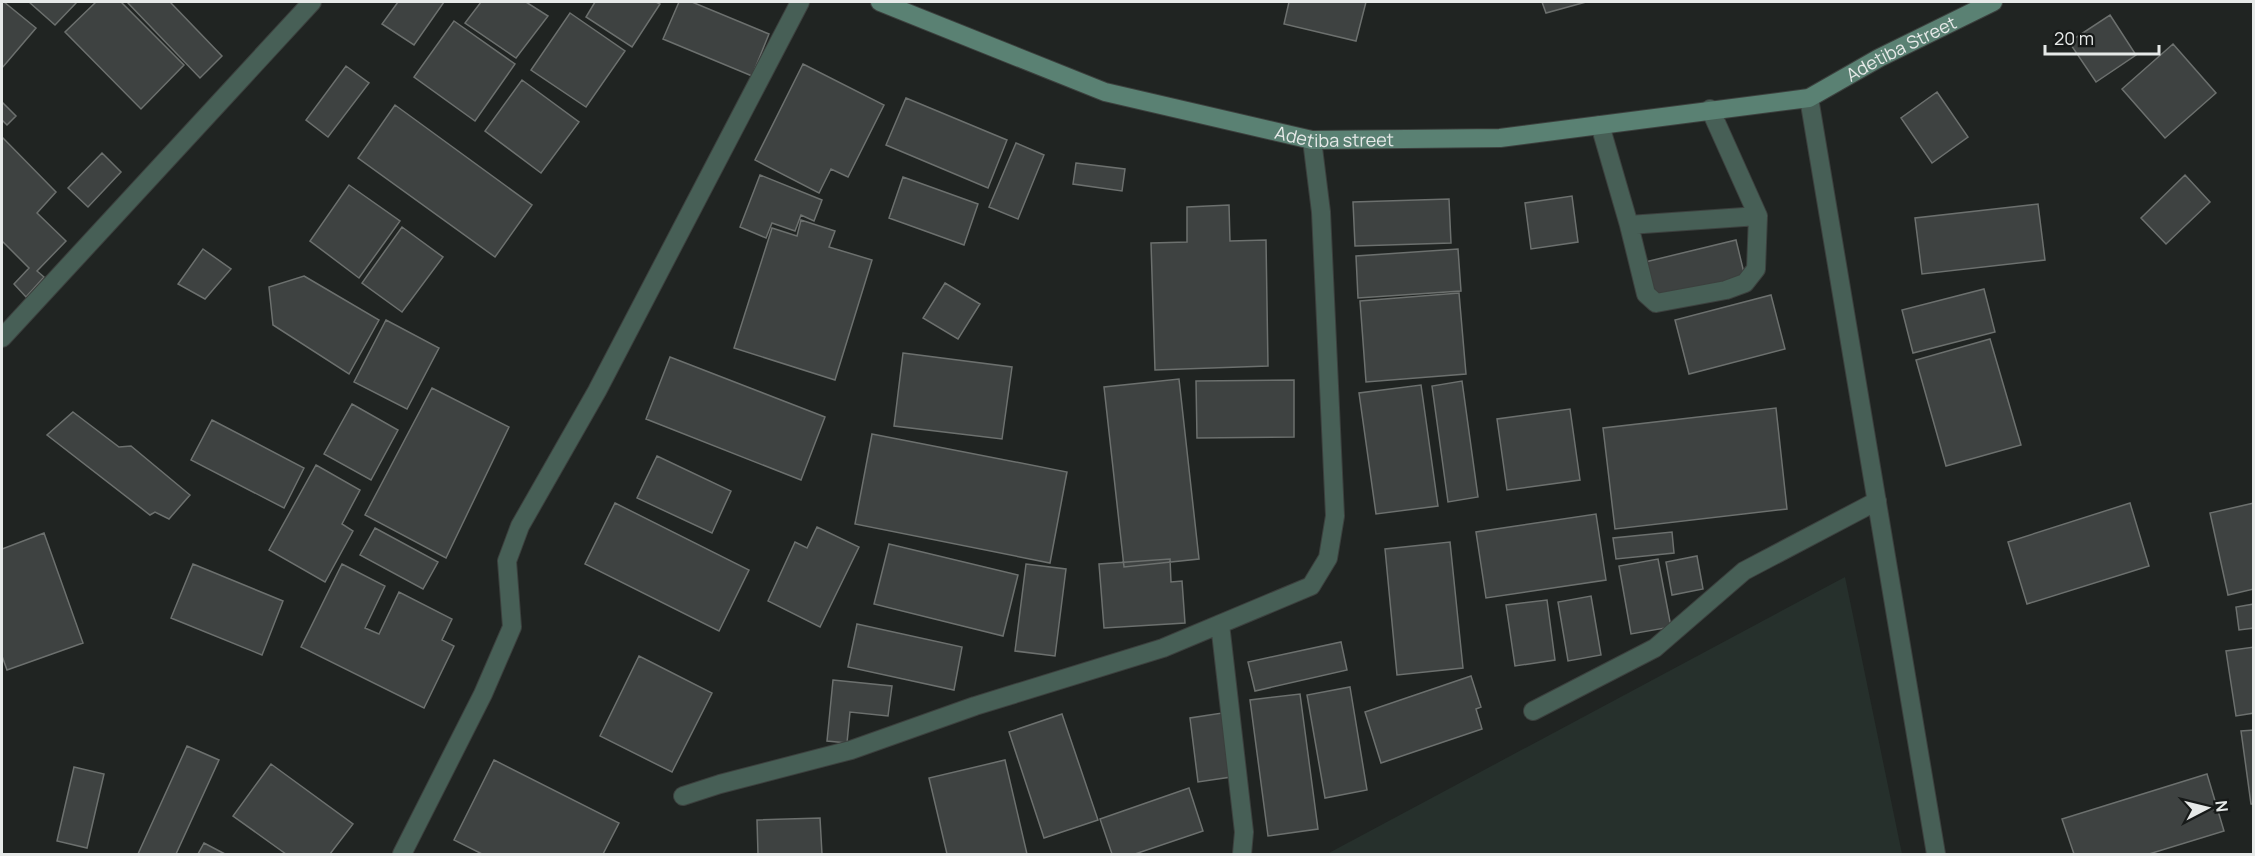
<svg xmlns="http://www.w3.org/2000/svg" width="2255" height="856" viewBox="0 0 2255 856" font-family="Manrope,sans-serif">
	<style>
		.built { fill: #26302c }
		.building { fill: #3e4241; stroke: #6c706e; stroke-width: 1.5 }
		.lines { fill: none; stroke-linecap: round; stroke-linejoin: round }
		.lane-casing { stroke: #3c403e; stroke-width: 20 }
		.street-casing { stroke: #3c403e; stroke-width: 20 }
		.secondary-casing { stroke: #3c403e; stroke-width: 20 }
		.lane { stroke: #475f56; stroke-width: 18 }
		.street { stroke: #475f56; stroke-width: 18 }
		.secondary { stroke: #5a8173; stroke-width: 18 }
		.labels { text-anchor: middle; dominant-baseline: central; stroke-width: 5; stroke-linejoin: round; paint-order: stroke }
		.street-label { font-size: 18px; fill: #e6e9e8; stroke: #171a19 }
	</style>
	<rect width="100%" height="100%" fill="#202422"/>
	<path class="built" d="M1845,577L1902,854H1327Z"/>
	<path class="building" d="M2,2H4L36,28L2,68Z
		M29,2H77L55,25Z
		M96,2H121L184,65L141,109L65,32Z
		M127,2H170L222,56L200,78Z
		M398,2H444L414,45L382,24Z
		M481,2H526L548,16L516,58L465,23Z
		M595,2H656L660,4L632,47L586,17Z
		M679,2H692L769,34L752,76L663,39Z
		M1289,2H1366L1356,41L1284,24Z
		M1542,2H1586L1546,13Z
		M570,13L625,51L586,107L531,70Z
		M2110,15L2136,55L2096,82L2069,42Z
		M454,21L515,64L475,121L414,77Z
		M2173,44L2216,93L2165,138L2122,89Z
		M803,64L884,105L848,177L831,169L819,193L755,160Z
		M346,66L369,83L328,137L306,120Z
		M522,80L579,122L541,173L485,131Z
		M1937,92L1968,137L1932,163L1901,118Z
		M906,98L1007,140L988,188L886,145Z
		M2,102L16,116L7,125L2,120Z
		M395,105L532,205L495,257L358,158Z
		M2,137L56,192L37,213L66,241L37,271L44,277L26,297L14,284L29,268L2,241Z
		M1016,143L1044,155L1018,219L989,207Z
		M102,153L121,172L88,207L68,188Z
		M1076,163L1125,169L1122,191L1073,184Z
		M760,175L822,200L814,221L801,215L795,231L772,223L766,238L740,227Z
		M2185,175L2210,202L2166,244L2141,218Z
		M903,177L978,204L964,245L889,218Z
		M349,185L400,221L359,278L310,241Z
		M1572,196L1578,242L1531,249L1525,203Z
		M1449,199L1451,243L1355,246L1353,202Z
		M2038,204L2045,260L1922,274L1915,218Z
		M1229,205L1230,241L1266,240L1268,366L1155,370L1151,243L1187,242V207Z
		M801,220L835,231L829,247L872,260L835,380L734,348L772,228L797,236Z
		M402,227L443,257L402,312L362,283Z
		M1736,240L1745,277L1654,299L1645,262Z
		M203,249L231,269L205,299L178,284Z
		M1458,249L1461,291L1358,298L1356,256Z
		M304,276L379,320L349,374L273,325L269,287Z
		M945,283L980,304L958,339L923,318Z
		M1984,289L1995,332L1913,353L1902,310Z
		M1459,293L1466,374L1366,382L1360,301Z
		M1771,295L1785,349L1689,374L1675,320Z
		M386,320L439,348L407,409L354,382Z
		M1990,339L2021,445L1946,466L1916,360Z
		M903,353L1012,367L1002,439L894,426Z
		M670,357L825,417L801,480L646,419Z
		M1179,379L1199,559L1124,567L1104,387Z
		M1294,380V437L1197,438L1196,381Z
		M1462,381L1478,497L1448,502L1432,386Z
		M1421,385L1438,506L1376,514L1359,393Z
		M432,388L509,427L446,558L365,515Z
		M352,404L398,430L371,480L324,454Z
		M1776,408L1787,509L1615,529L1603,428Z
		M1570,409L1580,480L1507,490L1497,419Z
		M73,412L119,447L131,446L190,495L169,519L155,512L150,515L47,435Z
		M212,420L304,468L284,508L191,460Z
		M872,434L1067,472L1050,563L855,524Z
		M657,456L731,491L712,533L637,498Z
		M316,465L360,490L342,524L353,531L325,582L269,550Z
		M615,503L749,570L719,631L585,564Z
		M2130,503L2149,566L2027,604L2008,542Z
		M2254,503V589L2228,595L2210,513Z
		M1596,514L1606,580L1486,598L1476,532Z
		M817,527L859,547L820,627L768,601L795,542L807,548Z
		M375,528L438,562L423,589L360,555Z
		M1672,532L1674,553L1616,559L1613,538Z
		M44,533L83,643L7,670L2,656V549Z
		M1450,542L1463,668L1397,675L1385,549Z
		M889,544L1018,575L1003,636L874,604Z
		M1697,556L1703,589L1672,595L1666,562Z
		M1170,559L1171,582L1182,581L1185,623L1104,628L1099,564Z
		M1658,559L1671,627L1631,634L1619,566Z
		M193,564L283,601L262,655L171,618Z
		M342,564L385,586L365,628L379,634L399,592L452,619L442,640L454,646L424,708L301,647Z
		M1026,564L1066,569L1055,656L1015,651Z
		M1591,596L1601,655L1568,661L1558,602Z
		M1547,600L1555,660L1515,666L1506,605Z
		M2254,604V628L2239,630L2236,607Z
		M857,624L962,647L954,690L848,667Z
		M1341,642L1347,670L1255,691L1248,662Z
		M2254,647V713L2236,716L2226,651Z
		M639,656L712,693L672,772L600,736Z
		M1471,676L1481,707L1476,709L1482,729L1381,763L1365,712Z
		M833,680L892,686L888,716L850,712L847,743L827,741Z
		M1350,687L1367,790L1325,798L1307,695Z
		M1300,694L1318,829L1268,836L1250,700Z
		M1222,713L1231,777L1198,782L1190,718Z
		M1062,714L1098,820L1044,838L1009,732Z
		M2254,730V804H2251L2241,731Z
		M187,746L219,760L176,854H138Z
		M494,760L619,823L603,854H482L454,840Z
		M1005,760L1027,854H947L929,778Z
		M271,764L353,824L330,854H286L233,816Z
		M74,767L104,774L87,848L57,841Z
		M2207,774L2224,831L2149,854H2074L2062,819Z
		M1189,788L1203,831L1135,854H1112L1100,819Z
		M820,818L822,854H758L757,820Z
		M204,843L225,854H198Z"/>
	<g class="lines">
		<defs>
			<path id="lane" d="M1600,125L1629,225L1758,216L1710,109
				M1629,225L1646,294L1656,303L1726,290L1745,283L1756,269L1758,216"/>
			<path id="street" d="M1809,98L1936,854
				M2,338L312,2
				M1220,624L1244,832L1242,854
				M1533,711L1655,648L1744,571L1877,501
				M683,796L720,784L851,750L975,706L1163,648L1311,586L1328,558L1335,516L1321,212L1312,140
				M402,854L483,694L512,627L507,561L520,526L597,391L800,2"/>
			<g id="secondary">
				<path id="s1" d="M880,2L1105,92L1312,140L1500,138L1809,98L1879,58L1993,2"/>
			</g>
		</defs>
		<use href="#lane" class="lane-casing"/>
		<use href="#street" class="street-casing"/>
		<use href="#secondary" class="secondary-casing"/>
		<use href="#lane" class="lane"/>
		<use href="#street" class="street"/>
		<use href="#secondary" class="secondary"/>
	</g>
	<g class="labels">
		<g class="street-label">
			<text stroke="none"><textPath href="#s1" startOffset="1059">Adetiba Street</textPath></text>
			<text stroke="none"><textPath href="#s1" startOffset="477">Adetiba street</textPath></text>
		</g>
	</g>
	<rect width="2255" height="856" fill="none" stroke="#e6e9e8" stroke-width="6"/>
	<g transform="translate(2207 808) rotate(83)" stroke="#171a19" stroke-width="4.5" paint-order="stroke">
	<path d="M0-4.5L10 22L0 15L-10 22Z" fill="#e6e9e8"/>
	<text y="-9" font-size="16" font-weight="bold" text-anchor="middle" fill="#e6e9e8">N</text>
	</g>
	<path d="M2045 45v9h114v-9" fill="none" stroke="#e6e9e8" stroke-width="3"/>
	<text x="2054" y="45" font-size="18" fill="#e6e9e8" stroke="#171a19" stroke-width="4.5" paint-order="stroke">20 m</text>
</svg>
